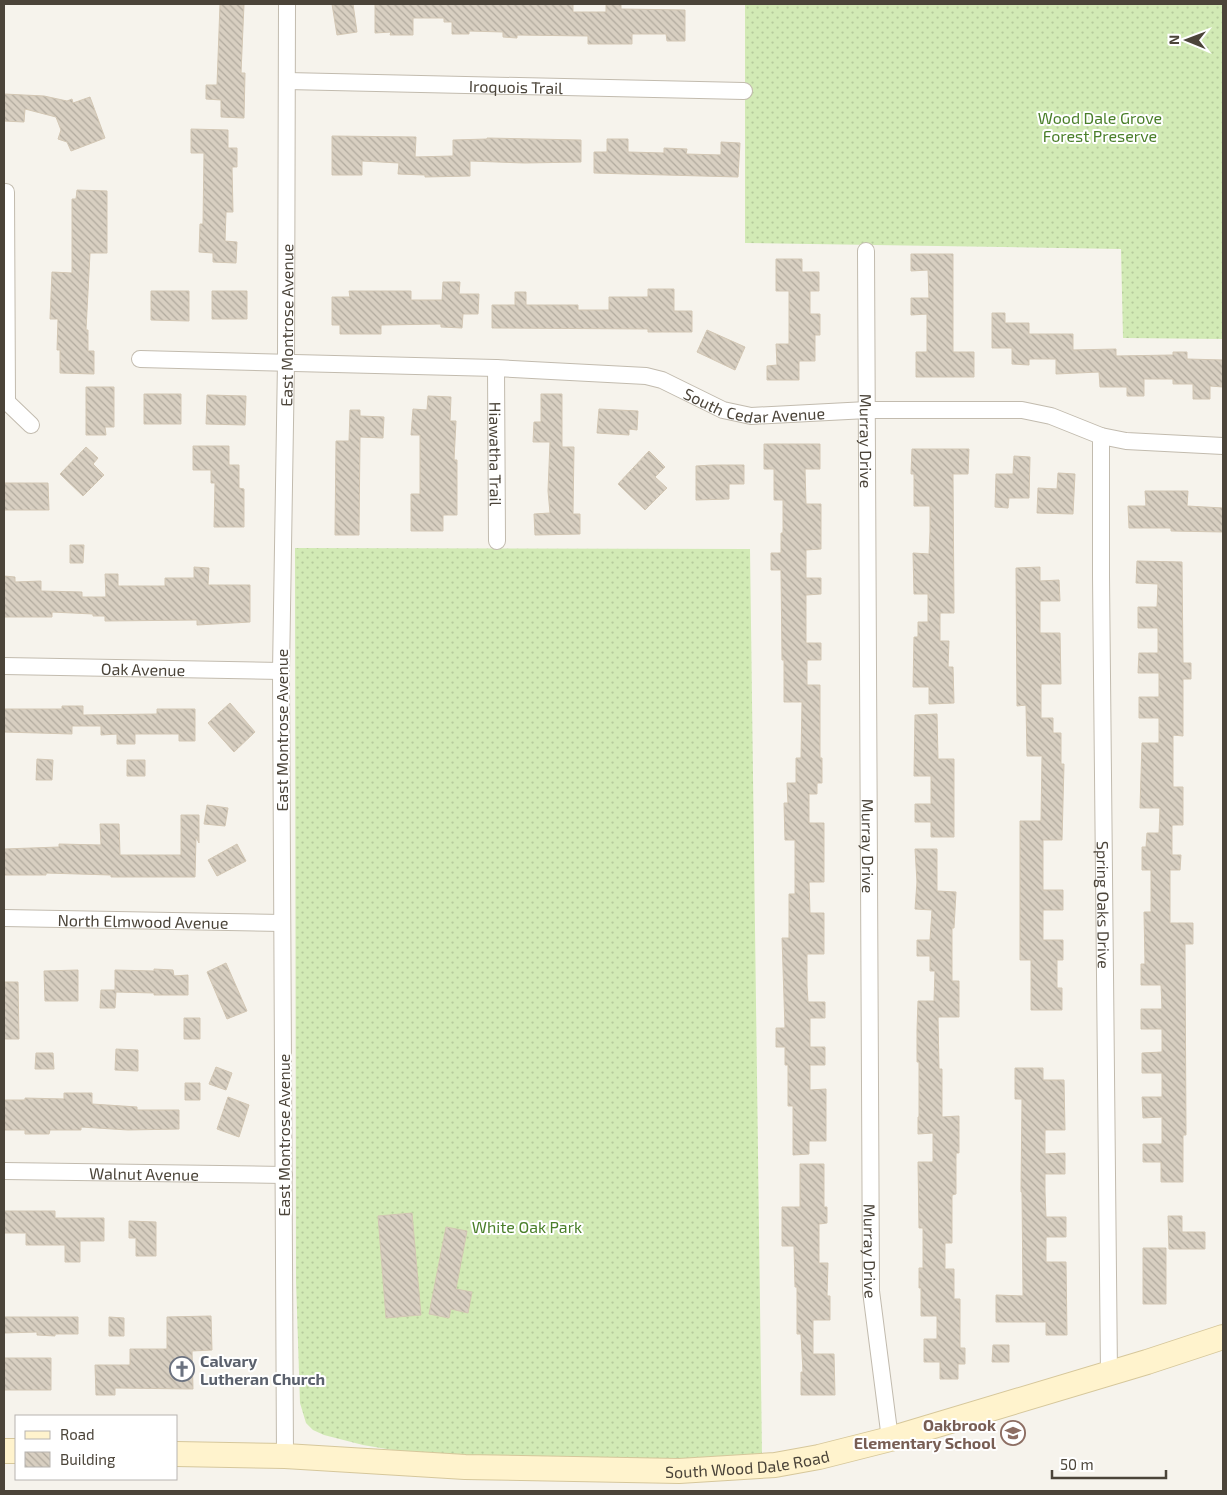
<svg xmlns="http://www.w3.org/2000/svg" width="1227" height="1495" viewBox="0 0 1227 1495" font-family="'Exo 2',sans-serif">
	<style>
		.grass { fill: url(#grass-dots) }
		.building { fill: url(#building-back-hatch); stroke: #d3c7b4 }
		.lines { fill: none; stroke-linecap: round; stroke-linejoin: round }
		.street-casing { stroke: #c2bbae; stroke-width: 18 }
		.secondary-casing { stroke: #d6c79b; stroke-width: 26 }
		.street { stroke: #fff; stroke-width: 16 }
		.secondary { stroke: #fff3cd; stroke-width: 24 }
		.labels { text-anchor: middle; dominant-baseline: central; stroke-width: 4; stroke-linejoin: round; paint-order: stroke }
		.street-label { font-size: 16px; fill: #4b4439; stroke: #fff }
		.park-label { font-size: 16px; fill: #4a7f2a; stroke: #fff }
		.worship-label { font-size: 16px; font-weight: bold; fill: #5b616d; stroke: #fff; text-anchor: start }
		.education-label { font-size: 16px; font-weight: bold; fill: #785e54; stroke: #fff; text-anchor: end }
	</style>
	<defs>
		<pattern id="grass-dots" width="8" height="8" patternUnits="userSpaceOnUse" patternTransform="scale(1.25)"><rect width="8" height="8" fill="#d2eab5"/><path d="M2 2h.1M6 6h.1" fill="none" stroke="#b6ca9c" stroke-width="1.8" stroke-linecap="round"/></pattern>
		<pattern id="building-back-hatch" width="6" height="6" patternUnits="userSpaceOnUse" patternTransform="scale(1.25)"><rect width="6" height="6" fill="#d8cfc1"/><path d="M-1 5l2 2M0 0l6 6M5-1l2 2" fill="none" stroke="#b1aa9e"/></pattern>
	</defs>
	<rect width="100%" height="100%" fill="#f6f3ec"/>
	<path class="grass" d="M745,4H1223V339L1123,338L1121,249L745,243Z
		M295,548L750,549L762,1456L679,1461L440,1458L363,1445L324,1435L313,1430L306,1423L300,1403L296,1281Z"/>
	<path class="building" d="M220,4H244L241,73H245L244,118L221,117V100L206,99V85H217Z
		M332,4H353L357,32L337,35Z
		M375,4H573V12H606V4H621V9L685,10V41H667L666,34H632V44H588V36L517,35V38L503,37V32L469,31V34H452V22H444V18H413V35H390L391,32L375,33Z
		M4,94L44,96L67,101L72,99L73,103L90,97L105,138L71,151L67,142L58,139L61,130L56,117L25,109L24,122L4,121Z
		M191,129L228,130V148H237V167H232L233,212H226L225,241L237,242L236,263L213,262V253L199,252L200,224H203L204,153H191Z
		M332,136L416,137L415,157L453,156V140L487,139V138L581,140V162L524,163L470,161V176L425,177V175L398,174L399,163L362,161V175H332Z
		M607,139H628V152L664,153V148L687,149L686,154L721,155V142L740,143L738,177L594,173V152H607Z
		M77,190L107,191V253H90L86,330H88V351H94V374L60,373V350H57L58,319H50L52,272L72,273V199H76Z
		M911,254H953V352H974V377H916V352H927V314L911,315V298H929L928,270L911,271Z
		M776,259H802V272H819V291H810V314H820V335H815V361H799V380H767V366L777,365L776,344H789V291H776Z
		M443,282H460L459,294H479L478,314H463L462,328L441,327V324L381,325V334H340V325H332V297H350L349,291H411V300H442Z
		M648,289H674V311H692V332H648V329L492,328V305H515V292H526V305H578V310H609V297H648Z
		M151,291H189V321L151,320Z
		M212,291H247V319H212Z
		M992,313H1005V323H1029V334H1073V350L1116,349V356L1173,355V352H1187V359L1223,360V387L1210,386V399H1193V384H1173V379H1144V396H1127V387H1100L1099,372L1056,374V359H1029V365L1012,364V348H992Z
		M707,330L745,347L735,370L697,352Z
		M86,387H114V427H105L106,435H86Z
		M144,394H181V424H144Z
		M541,394H562V447H574L573,514H580V534L535,535L534,514L550,513L548,491L550,442H533L534,422H541Z
		M207,395L246,396L245,425L206,424Z
		M428,396L451,397L450,421H456L454,460H457V515H443V531H411V494H420V435H411L413,409L427,410Z
		M599,409L638,411L637,430L629,429V435L597,433Z
		M350,410H360V416L384,417L383,438L360,437L359,535H335L336,441H349Z
		M764,444H820V469H805L806,504H821V549L806,550V578H821V594L806,595V643H821V660H807V685H820V758H822V783H817V794H809V823H824V882H809L810,913H824V954H807V986L808,1002H825V1018H810V1047H825V1065H810V1090L826,1089V1141H809V1154L793,1155V1106H788V1065H785V1047H776V1028H785L782,938H789V894H795V840H785L784,803H788L787,783H796V758H801L802,702H784V660H782L781,570H771V553H781V533H783V500H774V469H764Z
		M193,446H229V465H239V488L244,489V527H214L215,483H211V470H193Z
		M86,447L98,458L93,464L104,475L83,496L60,474Z
		M912,449H969L968,474H953L954,613H940V641H949L948,667H953L954,703L929,704V687H913L914,637H918V622H928V594H914L913,553L929,554L930,532V506H914V474H911Z
		M649,451L665,467L655,477L667,488L645,510L618,484Z
		M1014,456L1030,457L1029,498H1009L1008,508L995,507L996,474H1013Z
		M713,465H744V484H729V499L696,500V466Z
		M1058,473L1075,474L1073,514L1037,513L1038,488L1057,489Z
		M4,483H48L49,510H4Z
		M1145,491H1188L1187,506L1223,508V532L1171,531V528H1129L1128,506H1146Z
		M70,545H84L83,563H70Z
		M1137,561L1182,562L1183,663H1191V679H1183V736L1173,735V787H1183V825H1172V855H1181L1180,870H1170V923H1193V944H1185L1186,1135H1183V1182H1161V1162H1143V1144H1162V1117L1143,1118L1142,1097H1162V1073H1142V1053L1162,1052V1029H1141V1009H1162L1161,985H1141V964H1145L1144,912H1151V870H1142V847H1146L1147,833H1159L1160,808H1140L1142,743H1159V718H1139V697H1159V673H1138L1139,653H1158V628H1138V607H1157L1158,584L1136,583Z
		M194,567L209,568L208,585H250V622L197,625V620L105,621V616H93V614L52,612V617H4V576L15,577V582L41,581V591L82,592V597H106L105,574H118V586H165V578H194Z
		M1040,567V581L1059,580L1060,601H1040V633H1060L1061,684H1041V718H1053V733H1061V764H1064L1062,840H1043V890H1063V910H1043V940H1063V960H1057V988H1062V1010H1031V960H1020V821H1041L1042,756H1027L1026,705L1017,706L1016,568Z
		M230,703L255,732L234,752L208,723Z
		M62,706H83V715L157,714V709H195V741H179V734H135V744H117V734L101,735V726H72V734L4,732V709H62Z
		M937,714L938,759H954V837H931V822H915V804H931V776H914L915,715Z
		M37,759L53,760L52,780H36Z
		M127,760H145V776H127Z
		M207,805L228,808L225,826L204,824Z
		M181,815H199V843L196,837L195,877H111V875L46,873V875H4V849L59,847V844L101,845L100,824H119L120,855H181Z
		M237,844L246,861L217,876L208,860Z
		M915,849H937V891L956,892L954,928H952V981H959V1017H938L939,1069H942V1117L959,1116V1153H956V1194L952,1195V1243H945V1269H954V1299H960V1348H965V1364H958V1379H940V1362H924V1339H937V1316H921V1288H919V1268H923V1228H919L918,1162H933V1133L918,1134V1117H919V1062H917V1030L918,1001H934L935,971H930V956H917V940H930L932,910L915,909L917,882Z
		M226,963L247,1011L227,1019L207,972Z
		M154,969L173,970L174,976L188,975V995H154V993L116,992L115,1008H100L101,990H115V970L154,971Z
		M78,970V1001H45L44,971Z
		M4,982H18L19,1039H4Z
		M184,1018H200V1039H184Z
		M116,1049L138,1050V1071L115,1070Z
		M36,1053H53L54,1069H35Z
		M216,1067L232,1073L226,1090L209,1084Z
		M1015,1068H1043V1080H1064L1065,1130H1045V1154L1065,1153V1174H1045V1192L1046,1217H1066V1237H1046V1262H1066L1067,1335H1046V1322H996V1295L1023,1296L1022,1192H1021L1022,1099H1015Z
		M185,1083H200V1100H185Z
		M64,1093H92V1104L137,1107V1110H179V1129L128,1130L81,1127V1130H50L49,1134H25V1130H4V1100H25V1098L64,1099Z
		M228,1097L249,1105L239,1137L217,1129Z
		M800,1164H824V1207H827V1223L819,1224V1263H828L827,1296H830V1320H813V1354H834L835,1395H801V1372H803L801,1334H797V1287H795L794,1246H782V1207H800Z
		M4,1211H55V1218H104V1241H80V1262H65V1245H26V1233H4Z
		M412,1213L421,1315L386,1318L378,1216Z
		M1168,1216H1182V1232H1205V1249H1169Z
		M129,1221L156,1222V1256H136V1238H129Z
		M446,1227L467,1231L456,1289L472,1292L468,1313L451,1309L449,1318L429,1314Z
		M1143,1248H1166V1304H1143Z
		M211,1316L212,1350L192,1351L193,1389L115,1388V1395H96L95,1365H130V1349H167V1317Z
		M4,1317H78V1334H55V1336L37,1335V1332L4,1333Z
		M109,1317L124,1318V1336H109Z
		M993,1345H1009V1362H992Z
		M4,1358H51V1390H4Z"/>
	<g class="lines">
		<defs>
			<g id="street">
				<path id="s1" d="M287,81L744,91"/>
				<path d="M6,192L7,402"/>
				<path id="s2" d="M866,251L871,1291L890,1439"/>
				<path id="s3" d="M140,359L496,368L646,376L662,380L723,410L751,416L867,410H1022L1051,416L1101,436L1126,441L1223,446"/>
				<path id="s4" d="M496,368L497,541"/>
				<path d="M4,402H7L31,425"/>
				<path id="s5" d="M1101,436V576L1109,1374"/>
				<path id="s6" d="M4,666L281,671"/>
				<path id="s7" d="M4,918L282,923"/>
				<path id="s8" d="M4,1171L284,1175"/>
				<path id="s9" d="M285,1456L281,671L286,362L287,4"/>
			</g>
			<g id="secondary">
				<path d="M4,1451H16"/>
				<path id="s10" d="M176,1454L285,1456L465,1467L679,1471L775,1465L819,1457L890,1439L1147,1362L1223,1337"/>
			</g>
		</defs>
		<use href="#street" class="street-casing"/>
		<use href="#secondary" class="secondary-casing"/>
		<use href="#street" class="street"/>
		<use href="#secondary" class="secondary"/>
	</g>
	<defs>
		<symbol id="church-ring" viewBox="-11 -11 22 22"><circle r="9.5" fill="#fff" stroke="#6b7280" stroke-width="1.5"/><path d="M-1.2-6h2.4v3.5h3.3v2.4h-3.3V6h-2.4V-.1h-3.3v-2.4h3.3Z" fill="#6b7280"/></symbol>
		<symbol id="school-ring" viewBox="-11 -11 22 22"><circle r="9.5" fill="#fff" stroke="#8d6e63" stroke-width="1.5"/><path d="M0-5L7-2L0 1L-7-2ZM-4 1L0 2.5L4 1V4Q0 6-4 4Z" fill="#8d6e63"/></symbol>
	</defs>
	<g fill-rule="evenodd">
		<use href="#church-ring" x="168" y="1355" width="28" height="28"/>
		<use href="#school-ring" x="999" y="1419" width="28" height="28"/>
	</g>
	<g class="labels">
		<g class="street-label">
			<text stroke="none"><textPath href="#s1" startOffset="229">Iroquois Trail</textPath></text>
			<text stroke="none"><textPath href="#s9" startOffset="1131">East Montrose Avenue</textPath></text>
			<text stroke="none"><textPath href="#s3" startOffset="621">South Cedar Avenue</textPath></text>
			<text stroke="none"><textPath href="#s2" startOffset="190">Murray Drive</textPath></text>
			<text stroke="none"><textPath href="#s4" startOffset="86">Hiawatha Trail</textPath></text>
			<text stroke="none"><textPath href="#s6" startOffset="139">Oak Avenue</textPath></text>
			<text transform="translate(281 730) rotate(-90)">East Montrose Avenue</text>
			<text stroke="none"><textPath href="#s2" startOffset="595">Murray Drive</textPath></text>
			<text stroke="none"><textPath href="#s5" startOffset="469">Spring Oaks Drive</textPath></text>
			<text stroke="none"><textPath href="#s7" startOffset="139">North Elmwood Avenue</textPath></text>
			<text transform="translate(283 1135) rotate(-90)">East Montrose Avenue</text>
			<text stroke="none"><textPath href="#s8" startOffset="140">Walnut Avenue</textPath></text>
			<text stroke="none"><textPath href="#s2" startOffset="1000">Murray Drive</textPath></text>
			<text stroke="none"><textPath href="#s10" startOffset="572">South Wood Dale Road</textPath></text>
		</g>
		<g class="park-label">
			<text x="1100" y="117">Wood Dale Grove<tspan x="1100" dy="18">Forest Preserve</tspan></text>
			<text x="527" y="1226">White Oak Park</text>
		</g>
		<g class="worship-label">
			<text x="200" y="1360">Calvary<tspan x="200" dy="18">Lutheran Church</tspan></text>
		</g>
		<g class="education-label">
			<text x="996" y="1424">Oakbrook<tspan x="996" dy="18">Elementary School</tspan></text>
		</g>
	</g>
	<rect width="1227" height="1495" fill="none" stroke="#4b4439" stroke-width="10"/>
	<rect x="15" y="1415" width="162" height="65" fill="#ffffff" stroke="#b7b4b0"/>
	<rect x="25" y="1431" width="25" height="8" fill="#fff3cd" stroke="#b7b4b0"/>
	<text x="60" y="1440" font-size="15" fill="#4b4439">Road</text>
	<rect x="25" y="1452" width="25" height="15" fill="url(#building-back-hatch)" stroke="#b7b4b0"/>
	<text x="60" y="1465" font-size="15" fill="#4b4439">Building</text>
	<g transform="translate(1187 40) rotate(271)" stroke="#ffffff" stroke-width="4" paint-order="stroke">
	<path d="M0-4L9 19L0 12L-9 19Z" fill="#4b4439"/>
	<text y="-8" font-size="14" font-weight="bold" text-anchor="middle" fill="#4b4439">N</text>
	</g>
	<path d="M1052 1470v8h114v-8" fill="none" stroke="#4b4439" stroke-width="2.5"/>
	<text x="1060" y="1470" font-size="15" fill="#4b4439" stroke="#ffffff" stroke-width="4" paint-order="stroke">50 m</text>
</svg>
